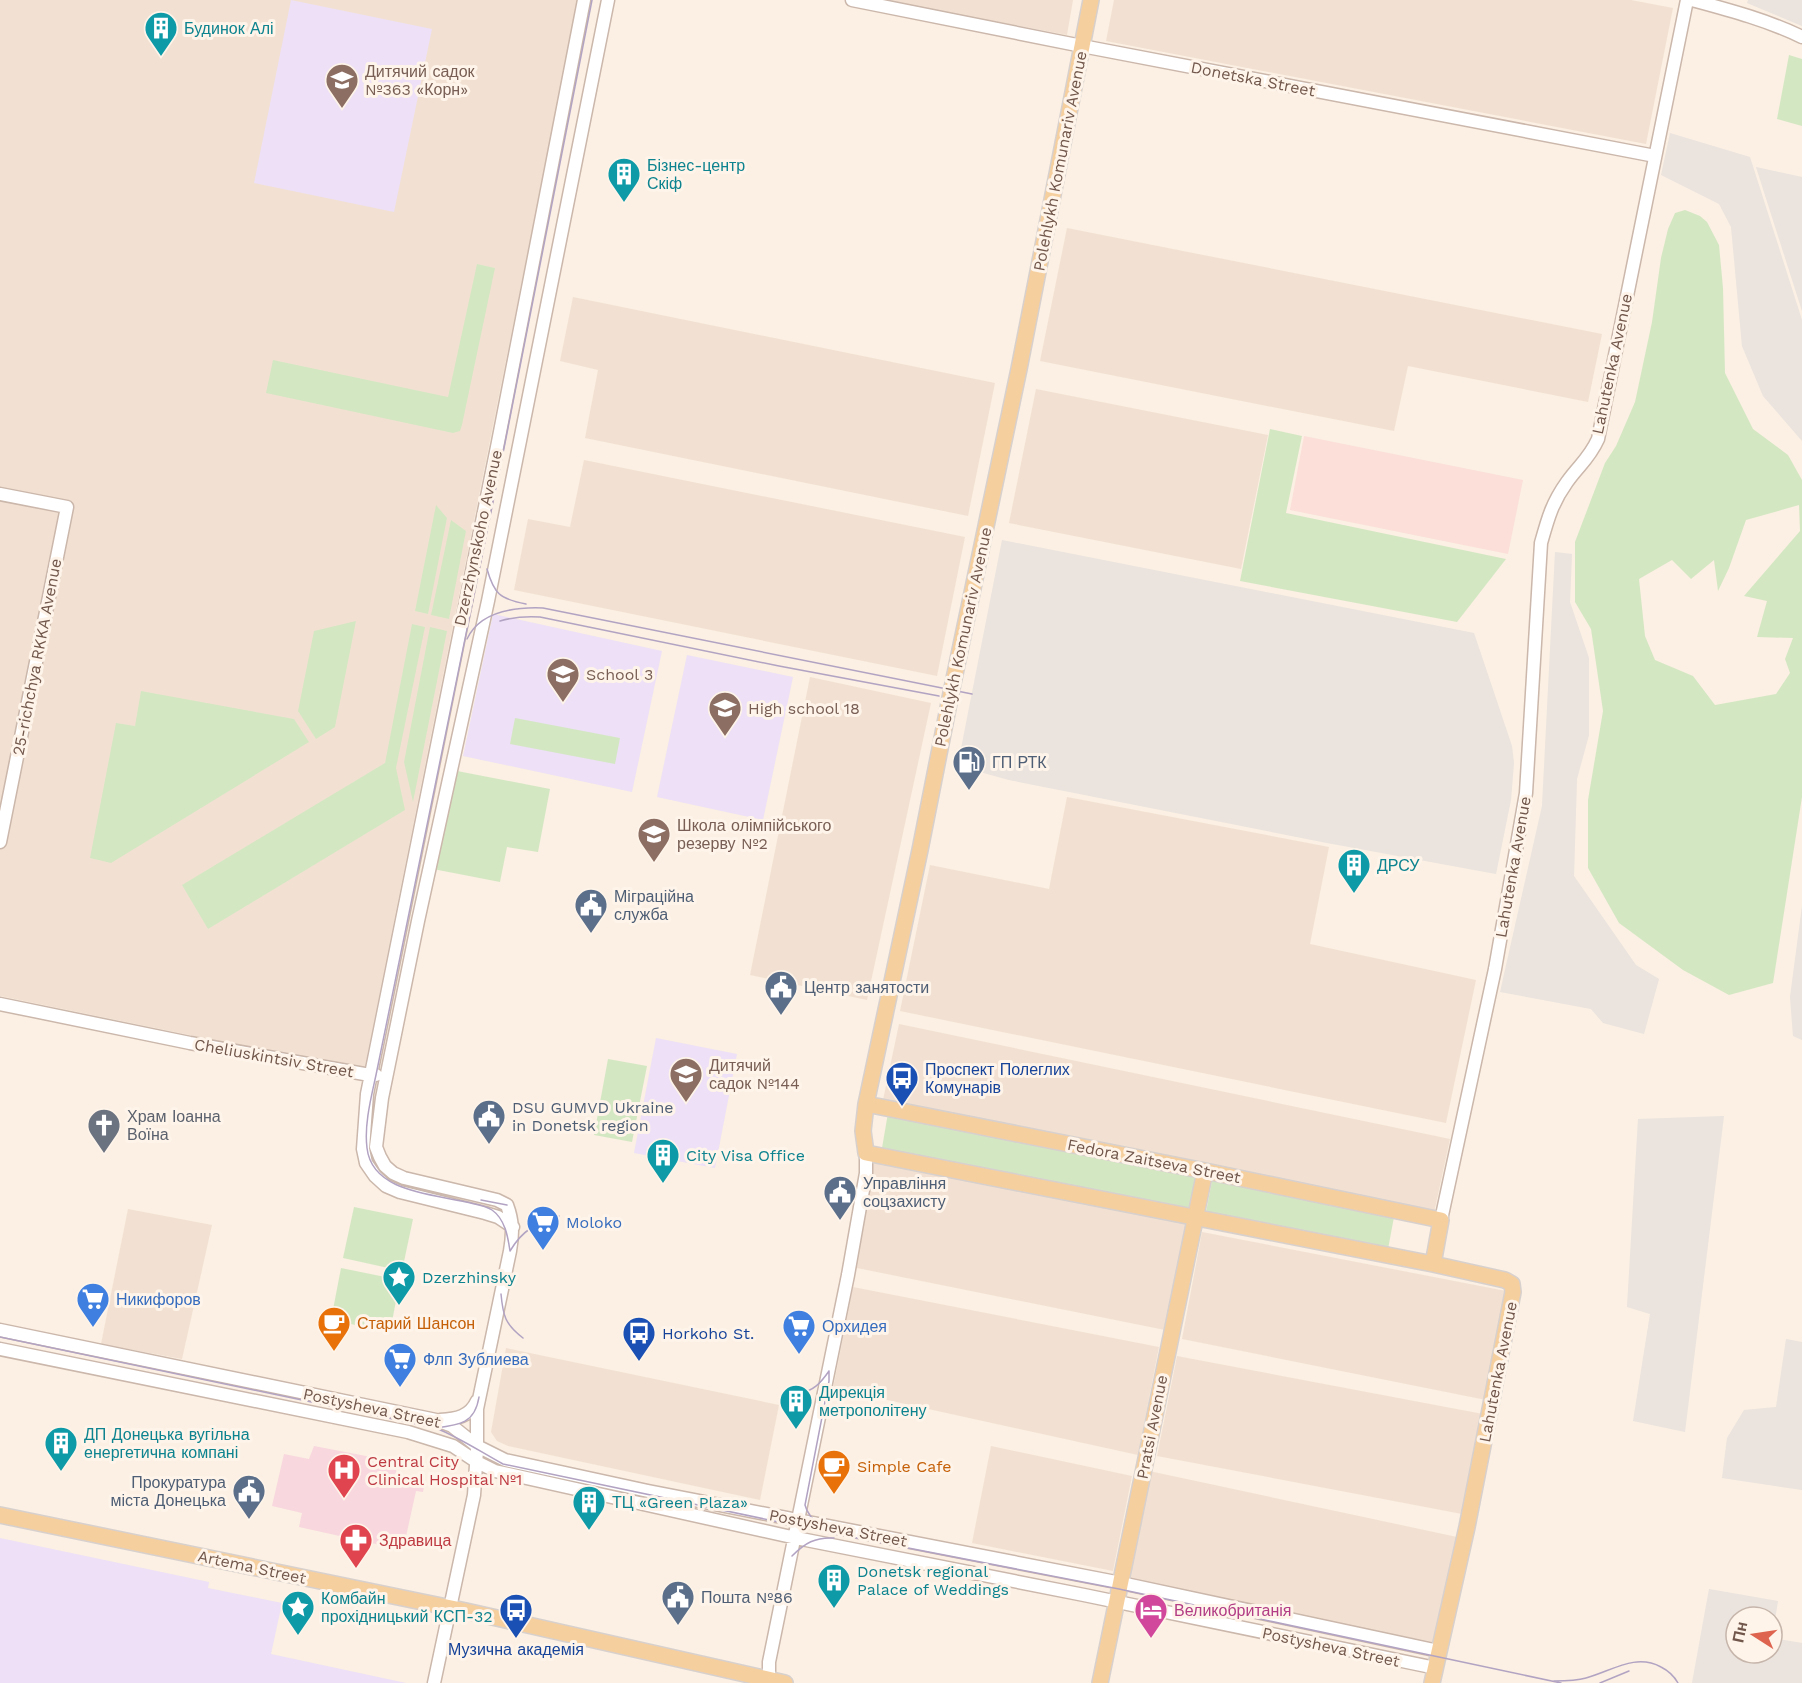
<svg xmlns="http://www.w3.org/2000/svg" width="1802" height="1683" viewBox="0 0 1802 1683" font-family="'Work Sans',sans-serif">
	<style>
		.residential { fill: #f2e1d2 }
		.commercial { fill: #fbdfd8 }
		.industrial { fill: #eae3de; fill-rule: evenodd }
		.education { fill: #ede0f7 }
		.medical { fill: #f8d7de }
		.green { fill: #d4e7c3; fill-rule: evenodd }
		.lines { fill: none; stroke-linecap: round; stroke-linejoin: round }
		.tertiary-casing { stroke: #cbb7ab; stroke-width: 15 }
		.primary-casing { stroke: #d7d0cd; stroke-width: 18 }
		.tertiary { stroke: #fff; stroke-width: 12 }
		.primary { stroke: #f6cf9f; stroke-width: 15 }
		.tram { stroke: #b2a3c3; stroke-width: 1.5 }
		.labels { text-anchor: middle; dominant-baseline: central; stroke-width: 6; stroke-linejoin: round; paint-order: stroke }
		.culture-label { font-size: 16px; fill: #0d838f; stroke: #fef4e9; text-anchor: start }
		.education-label { font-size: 16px; fill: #785e54; stroke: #fef4e9; text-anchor: start }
		.street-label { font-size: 16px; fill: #71564b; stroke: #fef4e9 }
		.service-label { font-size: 16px; fill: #4e5e75; stroke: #fef4e9; text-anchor: start }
		.transit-label { font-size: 16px; fill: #164399; stroke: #fef4e9; text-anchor: start }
		.worship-label { font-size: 16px; fill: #5b616d; stroke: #fef4e9; text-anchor: start }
		.shop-label { font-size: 16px; fill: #366cbe; stroke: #fef4e9; text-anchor: start }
		.food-label { font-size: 16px; fill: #c56008; stroke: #fef4e9; text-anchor: start }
		.health-label { font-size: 16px; fill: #be3a42; stroke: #fef4e9; text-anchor: start }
		.hotel-label { font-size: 16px; fill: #b23c85; stroke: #fef4e9; text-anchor: start }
	</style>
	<rect width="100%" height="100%" fill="#fbf0e3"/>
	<path class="residential" d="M0,0H578L364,1071L0,996Z
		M882,0H1073L1067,35Z
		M1114,0H1631L1673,8L1646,144L1106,41Z
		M1067,228L1602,334L1588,402L1408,366L1394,431L1040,361Z
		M573,297L995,383L968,516L585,438L598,370L560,361Z
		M1036,389L1268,435L1241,569L1009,523Z
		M584,460L965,537L937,676L514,590L528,519L570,527Z
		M810,677L931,703L867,1000L750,975Z
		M1067,797L1329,847L1310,944L1476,980L1446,1123L900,1011L930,865L1049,889Z
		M899,1024L1450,1139L1434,1213L883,1100Z
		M872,1159L1187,1221L1165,1330L852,1267Z
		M128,1209L212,1225L182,1359L101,1344Z
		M1202,1232L1506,1291L1486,1400L1182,1339Z
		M853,1287L1159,1347L1138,1455L833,1388Z
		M506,1348L779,1405L760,1500L508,1446L497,1441L491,1432Z
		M1177,1356L1483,1414L1462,1514L1157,1456Z
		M991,1446L1132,1476L1113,1571L972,1543Z
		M1149,1471L1457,1537L1434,1642L1127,1584Z"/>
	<path class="commercial" d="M1304,436L1523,480L1508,554L1290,510Z"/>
	<path class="industrial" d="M1748,0H1802V26L1747,3Z
		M1670,133L1750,157L1802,320V441L1763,396L1742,346L1731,227L1719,204L1661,175Z
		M1756,167L1802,177V311Z
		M1002,540L1474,633L1512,746L1514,763L1511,800L1496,874L1327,843L1009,780L980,772L957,769Z
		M1555,552L1572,554L1570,602L1589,658V735L1577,779L1574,876L1636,965L1659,979L1644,1034L1603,1023L1591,1009L1500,992L1542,806Z
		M1802,906V1040L1793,1036L1790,997Z
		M1724,1116L1707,1253L1685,1432L1633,1421L1650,1314L1627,1307L1638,1119Z
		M1786,1339L1802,1342V1490L1722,1478L1727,1438L1744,1410L1776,1407Z
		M1709,1589L1778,1601L1772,1638L1802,1643V1683H1692ZM1736,1617H1772V1653H1736Z"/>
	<path class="education" d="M291,0L432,29L394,212L254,183Z
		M493,614L662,651L632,792L463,756Z
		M687,655L793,677L763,820L657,797Z
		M656,1038L737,1054L715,1168L634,1153Z
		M0,1538L209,1582L208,1588L282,1603L271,1654L406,1683H0Z"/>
	<path class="medical" d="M314,1446L397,1462L396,1473L425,1480L423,1492L416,1491L403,1550L299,1527L302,1513L272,1506L284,1454L309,1459Z"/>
	<path class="green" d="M1789,55L1802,59V126L1777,119Z
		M1685,210L1700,216L1707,222L1719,245L1723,288L1725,373L1753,429L1788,455L1802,480V797L1773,983L1729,995L1683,970L1619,923L1588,868V800L1603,711L1591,629L1575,602V542L1605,463L1616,446L1635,402L1652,322L1661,258L1668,229L1675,213ZM1799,505L1800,531L1744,596L1767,601L1757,637L1793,638L1785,659L1790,673L1776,694L1715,705L1693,676L1655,660L1645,636L1639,579L1672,560L1691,579L1714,560L1718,591L1729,568L1746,520Z
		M477,264L495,268L462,425L460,431L453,433L266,393L273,360L448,397Z
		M1270,429L1302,436L1286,513L1506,559L1457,622L1240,581Z
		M436,505L447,518L428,614L415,611Z
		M451,520L466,531L449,619L431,615Z
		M356,621L335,727L316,739L298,711L314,631Z
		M412,624L425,627L396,768L405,810L208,929L182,885L385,763Z
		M430,627L447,631L413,802L404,762Z
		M141,691L294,719L309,742L111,863L90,858L116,723L135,726Z
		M515,718L620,738L615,764L510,744Z
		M452,770L550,789L538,852L507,847L500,882L433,869Z
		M608,1059L647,1066L632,1142L594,1135Z
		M888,1113L1196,1174L1189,1210L882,1148Z
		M1212,1181L1394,1217L1388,1249L1206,1212Z
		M354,1207L413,1219L402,1271L343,1258Z
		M341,1268L400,1280L390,1332L331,1320Z"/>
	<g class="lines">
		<defs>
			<path id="tertiary" d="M852,0L1082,46L1655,156
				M1692,0C1729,10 1767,20 1802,37
				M0,494L67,507L0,842
				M0,1004L190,1043L370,1075H376
				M1441,1220L1495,969L1526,793L1541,543C1548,518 1552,503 1567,482C1579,465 1589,459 1598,439L1687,0
				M513,1227L498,1217L485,1213L400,1192L386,1186L375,1176L366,1163L363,1149L367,1094L498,442L584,0
				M0,1330L436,1420L452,1426L477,1446L505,1460L648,1491L1121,1583L1439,1651
				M0,1349L408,1432L453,1446L477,1462L495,1471L796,1538L1084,1595L1436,1668
				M440,1420C456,1419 470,1417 477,1401
				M769,1680V1662L848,1275L866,1173V1153
				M434,1683L474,1495L477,1450V1409L510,1251C513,1234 513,1221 507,1205L497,1200L404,1178L393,1173L385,1166L380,1157L376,1147L382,1098L418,921L488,601L608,0"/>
			<path id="primary" d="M1091,0L1019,369L951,693L920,850L866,1104L863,1131L866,1153L1433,1264
				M866,1104L1205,1171L1441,1220L1433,1264L1505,1280L1512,1284L1513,1292L1467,1527L1432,1683
				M0,1515L466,1611L785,1683
				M1100,1683L1205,1171"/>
		</defs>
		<use href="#tertiary" class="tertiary-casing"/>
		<use href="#primary" class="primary-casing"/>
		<use href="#tertiary" class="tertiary"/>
		<use href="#primary" class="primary"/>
		<path class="tram" d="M487,569C494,594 500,599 526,604
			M500,621C514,617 526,616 540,617L779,666L939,696
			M467,639C480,611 516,607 543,608L972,694
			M481,1200L507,1205
			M510,1251C508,1237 505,1219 492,1210C485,1205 474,1204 466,1202C432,1194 372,1192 367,1148C364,1125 371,1098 376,1075L505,443L592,0
			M510,1251C523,1229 536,1224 559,1216
			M501,1294C503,1316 505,1324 523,1338
			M0,1337L436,1428C460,1438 481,1452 503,1464L836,1534L1119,1589L1561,1683
			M799,1394C814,1390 820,1384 829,1371
			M436,1428C460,1425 475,1423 479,1397
			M827,1530C817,1524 808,1517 805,1505L829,1381V1371
			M792,1556C805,1543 815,1537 834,1538
			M1554,1681C1565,1681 1576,1681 1586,1678C1612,1671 1635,1653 1661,1667C1669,1671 1674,1676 1678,1683
			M1600,1683L1629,1671"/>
	</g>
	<defs>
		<symbol id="building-pin" viewBox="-11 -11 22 30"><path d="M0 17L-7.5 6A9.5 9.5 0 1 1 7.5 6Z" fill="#0f9aa8" stroke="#fef4e9"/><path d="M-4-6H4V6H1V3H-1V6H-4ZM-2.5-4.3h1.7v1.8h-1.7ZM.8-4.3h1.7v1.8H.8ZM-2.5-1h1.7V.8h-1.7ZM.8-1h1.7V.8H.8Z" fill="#fff"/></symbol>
		<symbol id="school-pin" viewBox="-11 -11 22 30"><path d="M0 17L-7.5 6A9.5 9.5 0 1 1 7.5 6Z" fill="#8d6e63" stroke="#fef4e9"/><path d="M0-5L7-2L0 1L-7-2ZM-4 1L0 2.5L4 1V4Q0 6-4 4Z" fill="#fff"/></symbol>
		<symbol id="fuel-pin" viewBox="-11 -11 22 30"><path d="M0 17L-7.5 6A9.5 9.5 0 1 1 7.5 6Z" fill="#5c6f8a" stroke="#fef4e9"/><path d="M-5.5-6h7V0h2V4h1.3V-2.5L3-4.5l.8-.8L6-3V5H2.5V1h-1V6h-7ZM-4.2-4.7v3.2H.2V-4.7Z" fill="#fff"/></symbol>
		<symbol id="university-pin" viewBox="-11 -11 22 30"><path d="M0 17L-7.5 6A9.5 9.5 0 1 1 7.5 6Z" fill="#8d6e63" stroke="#fef4e9"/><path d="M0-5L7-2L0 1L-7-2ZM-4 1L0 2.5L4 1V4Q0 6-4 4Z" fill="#fff"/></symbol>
		<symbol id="civic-pin" viewBox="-11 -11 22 30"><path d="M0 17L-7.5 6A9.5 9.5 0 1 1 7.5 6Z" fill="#5c6f8a" stroke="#fef4e9"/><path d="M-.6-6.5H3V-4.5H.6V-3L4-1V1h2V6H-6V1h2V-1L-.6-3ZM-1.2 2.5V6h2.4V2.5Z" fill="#fff"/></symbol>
		<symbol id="bus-pin" viewBox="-11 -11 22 30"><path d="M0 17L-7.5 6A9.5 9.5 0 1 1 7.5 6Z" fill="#1a4fb4" stroke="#fef4e9"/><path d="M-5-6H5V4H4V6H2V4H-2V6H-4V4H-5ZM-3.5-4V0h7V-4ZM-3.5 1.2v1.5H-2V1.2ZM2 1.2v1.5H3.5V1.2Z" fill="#fff"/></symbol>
		<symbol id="church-pin" viewBox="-11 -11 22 30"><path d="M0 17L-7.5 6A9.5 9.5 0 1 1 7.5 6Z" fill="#6b7280" stroke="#fef4e9"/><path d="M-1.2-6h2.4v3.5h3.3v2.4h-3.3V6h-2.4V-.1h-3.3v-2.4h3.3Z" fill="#fff"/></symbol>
		<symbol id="supermarket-pin" viewBox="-11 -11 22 30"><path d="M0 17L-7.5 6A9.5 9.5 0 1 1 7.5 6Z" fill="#3f7fe0" stroke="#fef4e9"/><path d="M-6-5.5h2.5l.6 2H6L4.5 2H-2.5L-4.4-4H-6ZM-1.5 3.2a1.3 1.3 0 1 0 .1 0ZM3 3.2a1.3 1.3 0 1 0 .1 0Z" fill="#fff"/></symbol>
		<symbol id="sight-pin" viewBox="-11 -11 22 30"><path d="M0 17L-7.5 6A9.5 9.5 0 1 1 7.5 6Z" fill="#0f9aa8" stroke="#fef4e9"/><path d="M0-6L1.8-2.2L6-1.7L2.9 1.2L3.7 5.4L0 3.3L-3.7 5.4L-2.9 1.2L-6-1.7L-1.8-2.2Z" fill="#fff"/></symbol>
		<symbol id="cafe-pin" viewBox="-11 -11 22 30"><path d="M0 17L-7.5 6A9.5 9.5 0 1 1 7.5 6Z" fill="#e8710a" stroke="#fef4e9"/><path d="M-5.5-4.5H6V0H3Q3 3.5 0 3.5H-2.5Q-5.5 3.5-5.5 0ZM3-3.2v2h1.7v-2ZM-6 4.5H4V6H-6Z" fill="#fff"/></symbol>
		<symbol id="hospital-pin" viewBox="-11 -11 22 30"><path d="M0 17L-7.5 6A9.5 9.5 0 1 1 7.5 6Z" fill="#e0444e" stroke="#fef4e9"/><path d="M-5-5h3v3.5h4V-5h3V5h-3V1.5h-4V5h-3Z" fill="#fff"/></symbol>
		<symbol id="pharmacy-pin" viewBox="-11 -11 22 30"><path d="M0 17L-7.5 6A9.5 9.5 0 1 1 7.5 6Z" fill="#e0444e" stroke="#fef4e9"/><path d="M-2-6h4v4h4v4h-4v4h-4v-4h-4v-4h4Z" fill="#fff"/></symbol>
		<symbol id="hotel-pin" viewBox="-11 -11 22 30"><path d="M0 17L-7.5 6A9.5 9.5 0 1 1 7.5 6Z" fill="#d1479c" stroke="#fef4e9"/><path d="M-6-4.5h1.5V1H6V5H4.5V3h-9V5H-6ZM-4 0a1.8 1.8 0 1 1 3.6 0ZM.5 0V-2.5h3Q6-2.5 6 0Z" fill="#fff"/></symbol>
	</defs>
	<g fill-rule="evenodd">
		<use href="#building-pin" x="142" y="9" width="38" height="52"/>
		<use href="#school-pin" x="323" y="61" width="38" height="52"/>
		<use href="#building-pin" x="605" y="155" width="38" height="52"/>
		<use href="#school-pin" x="544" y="655" width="38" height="52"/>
		<use href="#school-pin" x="706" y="689" width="38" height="52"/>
		<use href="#fuel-pin" x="950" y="743" width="38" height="52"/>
		<use href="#university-pin" x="635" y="815" width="38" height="52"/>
		<use href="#building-pin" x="1335" y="846" width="38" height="52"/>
		<use href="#civic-pin" x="572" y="886" width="38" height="52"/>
		<use href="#civic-pin" x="762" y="968" width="38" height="52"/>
		<use href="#school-pin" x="667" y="1055" width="38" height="52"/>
		<use href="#bus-pin" x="883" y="1059" width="38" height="52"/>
		<use href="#civic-pin" x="470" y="1097" width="38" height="52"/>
		<use href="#church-pin" x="85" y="1106" width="38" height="52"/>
		<use href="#building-pin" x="644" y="1136" width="38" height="52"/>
		<use href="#civic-pin" x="821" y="1173" width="38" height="52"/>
		<use href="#supermarket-pin" x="524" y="1203" width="38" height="52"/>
		<use href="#sight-pin" x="380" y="1258" width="38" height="52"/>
		<use href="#supermarket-pin" x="74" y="1280" width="38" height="52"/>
		<use href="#cafe-pin" x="315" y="1304" width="38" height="52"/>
		<use href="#supermarket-pin" x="780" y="1307" width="38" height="52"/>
		<use href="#bus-pin" x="620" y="1314" width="38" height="52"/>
		<use href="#supermarket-pin" x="381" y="1340" width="38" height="52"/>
		<use href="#building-pin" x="777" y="1382" width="38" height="52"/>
		<use href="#building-pin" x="42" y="1424" width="38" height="52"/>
		<use href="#cafe-pin" x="815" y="1447" width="38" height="52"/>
		<use href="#hospital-pin" x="325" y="1451" width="38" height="52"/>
		<use href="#civic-pin" x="230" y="1472" width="38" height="52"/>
		<use href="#building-pin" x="570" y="1483" width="38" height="52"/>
		<use href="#pharmacy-pin" x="337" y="1521" width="38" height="52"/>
		<use href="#building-pin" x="815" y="1561" width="38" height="52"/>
		<use href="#civic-pin" x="659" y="1578" width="38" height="52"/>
		<use href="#sight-pin" x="279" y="1588" width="38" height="52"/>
		<use href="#bus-pin" x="497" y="1591" width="38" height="52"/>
		<use href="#hotel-pin" x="1132" y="1591" width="38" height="52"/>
	</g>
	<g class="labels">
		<g class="culture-label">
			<text x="184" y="28">Будинок Алі</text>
			<text x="647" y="165">Бізнес-центр<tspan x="647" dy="18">Скіф</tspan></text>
			<text x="1377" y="865">ДРСУ</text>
			<text x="686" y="1155">City Visa Office</text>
			<text x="422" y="1277">Dzerzhinsky</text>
			<text x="819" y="1392">Дирекція<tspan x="819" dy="18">метрополітену</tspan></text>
			<text x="84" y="1434">ДП Донецька вугільна<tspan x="84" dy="18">енергетична компані</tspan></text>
			<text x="612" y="1502">ТЦ «Green Plaza»</text>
			<text x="857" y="1571">Donetsk regional<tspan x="857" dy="18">Palace of Weddings</tspan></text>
			<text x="321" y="1598">Комбайн<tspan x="321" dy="18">прохідницький КСП-32</tspan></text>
		</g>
		<g class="education-label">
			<text x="365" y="71">Дитячий садок<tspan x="365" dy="18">№363 «Корн»</tspan></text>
			<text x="586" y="674">School 3</text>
			<text x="748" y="708">High school 18</text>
			<text x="677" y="825">Школа олімпійського<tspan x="677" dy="18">резерву №2</tspan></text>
			<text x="709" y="1065">Дитячий<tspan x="709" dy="18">садок №144</tspan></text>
		</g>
		<g class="street-label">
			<text transform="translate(1253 79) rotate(11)">Donetska Street</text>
			<text transform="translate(1060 161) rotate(-79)">Polehlykh Komunariv Avenue</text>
			<text transform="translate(1612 364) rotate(-78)">Lahutenka Avenue</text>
			<text transform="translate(478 538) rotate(-78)">Dzerzhynskoho Avenue</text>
			<text transform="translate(963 637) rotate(-78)">Polehlykh Komunariv Avenue</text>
			<text transform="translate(37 657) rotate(-79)">25-richchya RKKA Avenue</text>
			<text transform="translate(1513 867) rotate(-80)">Lahutenka Avenue</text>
			<text transform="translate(274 1058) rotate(10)">Cheliuskintsiv Street</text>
			<text transform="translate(1154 1161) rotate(11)">Fedora Zaitseva Street</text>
			<text transform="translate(1498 1372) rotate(-79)">Lahutenka Avenue</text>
			<text transform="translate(372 1408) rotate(12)">Postysheva Street</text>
			<text transform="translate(1152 1427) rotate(-79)">Pratsi Avenue</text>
			<text transform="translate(838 1528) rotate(11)">Postysheva Street</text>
			<text transform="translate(252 1567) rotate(12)">Artema Street</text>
			<text transform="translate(1331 1647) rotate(12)">Postysheva Street</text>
		</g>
		<g class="service-label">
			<text x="992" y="762">ГП РТК</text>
			<text x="614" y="896">Міграційна<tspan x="614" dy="18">служба</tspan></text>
			<text x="804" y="987">Центр занятости</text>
			<text x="512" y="1107">DSU GUMVD Ukraine<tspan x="512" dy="18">in Donetsk region</tspan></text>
			<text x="863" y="1183">Управління<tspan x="863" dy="18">соцзахисту</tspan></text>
			<text x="226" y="1482" text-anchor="end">Прокуратура<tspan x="226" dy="18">міста Донецька</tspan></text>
			<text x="701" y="1597">Пошта №86</text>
		</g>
		<g class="transit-label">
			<text x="925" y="1069">Проспект Полеглих<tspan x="925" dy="18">Комунарів</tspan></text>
			<text x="662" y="1333">Horkoho St.</text>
			<text x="516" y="1649" text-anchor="middle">Музична академія</text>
		</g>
		<g class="worship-label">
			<text x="127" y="1116">Храм Іоанна<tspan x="127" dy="18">Воїна</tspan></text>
		</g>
		<g class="shop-label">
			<text x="566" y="1222">Moloko</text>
			<text x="116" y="1299">Никифоров</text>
			<text x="822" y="1326">Орхидея</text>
			<text x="423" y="1359">Флп Зублиева</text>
		</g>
		<g class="food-label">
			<text x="357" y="1323">Старий Шансон</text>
			<text x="857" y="1466">Simple Cafe</text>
		</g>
		<g class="health-label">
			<text x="367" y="1461">Central City<tspan x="367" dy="18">Clinical Hospital №1</tspan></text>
			<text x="379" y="1540">Здравица</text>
		</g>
		<g class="hotel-label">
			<text x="1174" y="1610">Великобританія</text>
		</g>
	</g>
	<g transform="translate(1754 1635) rotate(282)"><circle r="28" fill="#fef4e9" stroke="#c6b5aa" stroke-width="1.5"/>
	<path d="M0-4.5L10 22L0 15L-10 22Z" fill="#de644f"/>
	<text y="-9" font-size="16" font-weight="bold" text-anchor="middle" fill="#71564b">Пн</text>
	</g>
</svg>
